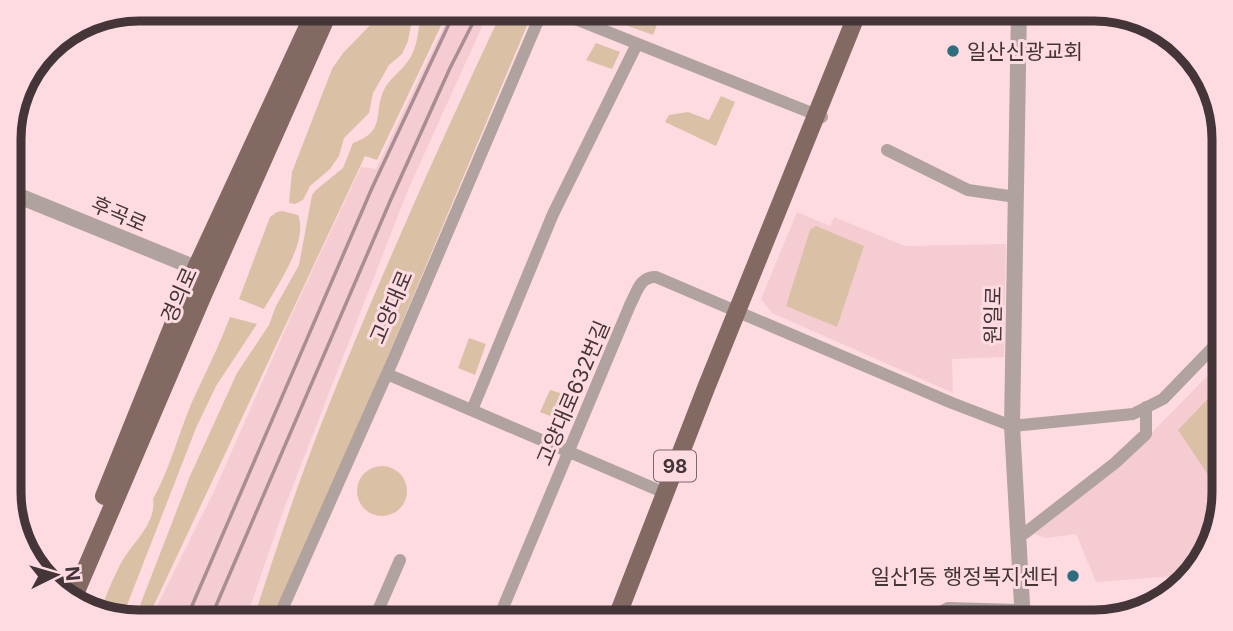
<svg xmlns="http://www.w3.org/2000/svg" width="1233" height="631" viewBox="0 0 1233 631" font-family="Inter,'Noto Sans KR',sans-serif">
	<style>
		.built { fill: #f6ccd3 }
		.green { fill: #dac0a5 }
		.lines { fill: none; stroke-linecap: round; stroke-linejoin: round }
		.minor { stroke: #b0a29e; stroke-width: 12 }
		.tertiary { stroke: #b0a29e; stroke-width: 16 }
		.primary { stroke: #826a63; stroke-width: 18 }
		.rail { stroke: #a88e93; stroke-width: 3.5 }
		.poi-dot { fill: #2b6e7f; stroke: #fedbe1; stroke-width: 2.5 }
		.labels { text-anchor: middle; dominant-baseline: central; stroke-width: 6; stroke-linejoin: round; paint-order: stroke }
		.shield { fill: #fedbe1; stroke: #7b676b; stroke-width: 2 }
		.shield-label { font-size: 19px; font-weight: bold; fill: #433538 }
		.poi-label { font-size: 21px; fill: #433538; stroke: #fedbe1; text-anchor: start }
		.street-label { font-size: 21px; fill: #433538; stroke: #fedbe1 }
		.rim { fill: none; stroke: #433538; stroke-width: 9 }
	</style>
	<rect width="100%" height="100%" fill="#fedbe1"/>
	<path class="built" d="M452,9H490L408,190L282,514L245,622H149L216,487L292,314L361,167L376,169Z
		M797,212L830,226L834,217L905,246L1006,244L1004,357L952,359L953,393L772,313L761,299Z
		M1224,359V493L1211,550L1189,575L1096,582L1076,534L1046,538L1034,534L1122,463Z"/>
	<path class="green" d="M386,9H414L408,41L402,54L389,65L380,81L373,93L369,113L344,138L339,156L330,169L310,186L303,200L295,204L289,203L292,172L332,69L343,53Z
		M422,9H449L377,160L365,156L146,622L134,621L190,476L237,373L269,325L276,306L299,265L312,195L316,190L343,168L353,143C389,130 371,112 386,86C392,77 402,70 408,61C419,46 418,27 422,9Z
		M503,9H534L276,622H265L254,617C276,550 298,482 324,417C379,279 440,143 503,9Z
		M627,9H663L653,35L620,23Z
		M596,43L620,52L612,69L586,60Z
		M721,96L735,102L716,146L665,122L669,115L688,112L709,120Z
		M282,211L298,215C309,241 277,286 264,309L239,299L270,217L277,212Z
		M816,226L864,246L837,327L786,306L810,230Z
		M230,317L257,324L216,386L196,428L122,618L108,615L103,604C108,590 114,577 121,563C132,543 157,523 153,499C170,469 178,435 192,402C205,374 219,346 230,317Z
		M469,338L486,344L475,375L458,368Z
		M1224,382V493L1223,497L1178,430Z
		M550,390L570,396L560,420L540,412Z
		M357 491a25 25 0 1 1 50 0a25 25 0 1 1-50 0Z"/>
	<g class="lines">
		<path class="minor" d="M550,9L822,117
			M887,150L968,190L1016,197
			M387,374L665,493
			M472,410L553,214L637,44
			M1018,534L1025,533L1115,463L1146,434V407
			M280,622L281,612L393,360L543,9
			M373,622L400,560
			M497,622L630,305C637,292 640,276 656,277L952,403L1012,426L1133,414L1163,399L1224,336
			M923,622L948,608L1022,610"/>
		<path class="tertiary" d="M1019,9L1012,426L1023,622
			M9,192L208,273"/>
		<path class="primary" d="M104,496L196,268L316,9
			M72,601L203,295L330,9
			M615,622L706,388L859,9"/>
		<path class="rail" d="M185,622L372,188L456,9
			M209,622L391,199L450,68L480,9"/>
	</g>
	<g class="poi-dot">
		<circle cx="953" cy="51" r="7"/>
		<circle cx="1073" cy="576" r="7"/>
	</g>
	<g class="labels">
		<rect class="shield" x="654" y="450.5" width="42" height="31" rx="5"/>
		<g class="shield-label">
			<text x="675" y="466">98</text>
		</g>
		<g class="poi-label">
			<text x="967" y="51">일산신광교회</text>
			<text x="1059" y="576" text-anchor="end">일산1동 행정복지센터</text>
		</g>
		<g class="street-label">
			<text transform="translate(119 214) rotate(23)">후곡로</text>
			<text transform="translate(179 295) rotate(-66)">경의로</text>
			<text transform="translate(391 307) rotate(-67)">고양대로</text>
			<text transform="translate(993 315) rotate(-89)">원일로</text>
			<text transform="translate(573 393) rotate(-67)">고양대로632번길</text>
		</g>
	</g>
	<path d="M0 0H1233V631H0ZM139 21H1094A118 118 0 0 1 1212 139V492A118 118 0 0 1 1094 610H139A118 118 0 0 1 21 492V139A118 118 0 0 1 139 21Z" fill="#fedbe1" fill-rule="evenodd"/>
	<path class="rim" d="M139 21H1094A118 118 0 0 1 1212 139V492A118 118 0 0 1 1094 610H139A118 118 0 0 1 21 492V139A118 118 0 0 1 139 21Z"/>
	<g transform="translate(56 575) rotate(85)" stroke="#fedbe1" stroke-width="5" paint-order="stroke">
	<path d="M0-5L12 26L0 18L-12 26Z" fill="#433538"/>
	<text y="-10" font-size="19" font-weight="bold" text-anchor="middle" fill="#433538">N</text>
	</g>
</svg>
